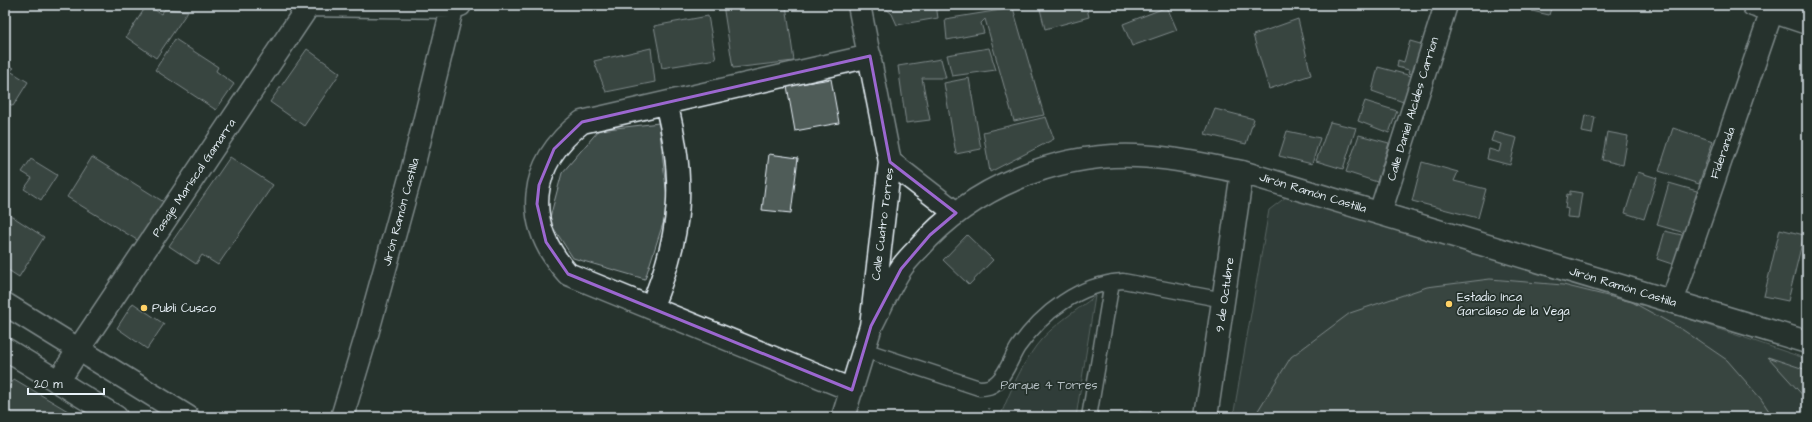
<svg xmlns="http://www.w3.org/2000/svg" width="1812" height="422" viewBox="0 0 1812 422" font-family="'Architects Daughter',sans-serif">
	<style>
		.green { fill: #3e4b47; stroke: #939ea0 }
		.building { fill: #505c59; stroke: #e8f1f8 }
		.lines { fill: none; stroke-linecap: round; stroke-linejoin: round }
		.service-casing { stroke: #e8f1f8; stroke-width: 17 }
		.minor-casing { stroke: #e8f1f8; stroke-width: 25 }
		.secondary-casing { stroke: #e8f1f8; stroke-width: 25 }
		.path { stroke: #e8f1f8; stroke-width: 2.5; stroke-dasharray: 1 3; stroke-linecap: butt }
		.service { stroke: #26332d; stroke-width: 14 }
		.minor { stroke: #26332d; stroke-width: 22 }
		.secondary { stroke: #26332d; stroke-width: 22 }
		.marked { fill: none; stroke: #9c67d0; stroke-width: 3; stroke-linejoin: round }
		.poi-dot { fill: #ffd166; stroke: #26332d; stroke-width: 1.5 }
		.labels { text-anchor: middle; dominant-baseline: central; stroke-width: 3.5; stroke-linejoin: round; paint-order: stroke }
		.street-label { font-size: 12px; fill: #e8f1f8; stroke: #26332d }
		.poi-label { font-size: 12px; fill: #e8f1f8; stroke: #26332d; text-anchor: start }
		.park-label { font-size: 12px; fill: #b5bfc3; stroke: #26332d }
	</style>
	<rect width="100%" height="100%" fill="#26332d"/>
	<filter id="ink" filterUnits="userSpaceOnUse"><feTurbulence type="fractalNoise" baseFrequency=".025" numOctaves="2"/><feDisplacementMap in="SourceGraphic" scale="8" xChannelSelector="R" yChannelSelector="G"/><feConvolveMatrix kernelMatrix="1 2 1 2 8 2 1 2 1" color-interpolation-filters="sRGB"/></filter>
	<g filter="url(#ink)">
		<path class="green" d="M659,123L668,208L645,279L573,258L549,221L562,173L599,130Z
			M1286,197L1486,250L1807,359V417H1233L1269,210Z
			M1095,296L1076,417H1000C1010,392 1020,368 1036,346C1050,327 1076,311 1095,296Z"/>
		<path class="building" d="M147,5L161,14L165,9L188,11L156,58L126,37Z
			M723,5H786L794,61L733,68Z
			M883,5H936L938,18L897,25L892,14L884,7Z
			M1039,5H1086L1089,17L1045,29Z
			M1533,5H1552L1549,15L1532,11Z
			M1167,7L1177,30L1132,46L1123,24Z
			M1013,8L1044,115L1014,121L985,19L981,23L984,33L947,40L945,19Z
			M708,16L716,59L662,68L654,26Z
			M1298,19L1311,75L1269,89L1253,35Z
			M175,39L218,67L216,71L234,84L216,110L155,70Z
			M1410,41L1431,47L1423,77L1408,73L1409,70L1397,67L1398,60L1404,62Z
			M651,48L655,82L606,92L594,61Z
			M989,48L996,70L952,76L947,55Z
			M307,49L340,73L304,126L270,102Z
			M941,59L946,78H922L930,120L906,123L898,66Z
			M5,63L14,68L10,71L28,82L13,106L5,101Z
			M1378,67L1419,78L1409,104L1372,91Z
			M969,78L981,149L956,154L944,83Z
			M831,79L839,123L795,131L787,86Z
			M1365,101L1397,111L1389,133L1358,121Z
			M1215,109L1254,119L1246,144L1205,134Z
			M1585,115L1595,117L1592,134L1582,132Z
			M1046,117L1054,139L990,172L983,132Z
			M1330,122L1356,128L1343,169L1316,161Z
			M1673,128L1713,141L1699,184L1659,171Z
			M1287,131L1320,138L1312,164L1279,156Z
			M1494,132L1517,138L1510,165L1487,159L1489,149L1499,152L1501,144L1491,141Z
			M1607,132L1628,136L1623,165L1602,160Z
			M1359,135L1389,143L1377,182L1346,172Z
			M769,154L798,158L791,213L762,210Z
			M92,157L167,204L142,243L67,197Z
			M230,157L273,185L218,265L202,255L196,264L169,246Z
			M31,159L57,175L41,200L24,189L32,178L22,172Z
			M1422,162L1458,172L1454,181L1486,189L1478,218L1412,201Z
			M1638,172L1657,178L1644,219L1625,213Z
			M1669,183L1704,193L1692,235L1657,225Z
			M1570,191L1582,193L1578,218L1567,217L1568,209L1565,208L1567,194L1570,195Z
			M7,213L44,237L19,277L5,268V217Z
			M1780,229L1804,235L1788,301L1764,296Z
			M1665,231L1686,236L1678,266L1657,259Z
			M967,235L993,260L969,285L943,260Z
			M1490,279L1563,285L1632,302L1683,330L1727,360L1761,399L1773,417H1254L1291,357L1350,313L1427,287Z
			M133,303L164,324L147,349L117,328Z
			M1768,357L1807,370V400Z
			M14,379L78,417H5V395Z
			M1139,412L1171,417H1138Z"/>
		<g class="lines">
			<defs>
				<path id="service" d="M864,350L979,388C987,388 992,387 998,381C1007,372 1011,358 1018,347C1043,312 1079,284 1123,281L1224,300
					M1089,417L1112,282"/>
				<path id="minor" d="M304,5L452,7L460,5
					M1753,5L1807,23
					M890,162L956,213
					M1380,213L1446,5
					M1672,302L1774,5
					M651,308C682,235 686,180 666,103
					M871,326C881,307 889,287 900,270C905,262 912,255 918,249C972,187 1056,153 1137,156C1173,157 1208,166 1242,172L1807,342
					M58,382L78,350L309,5
					M852,390L568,274C522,223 528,164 582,122L870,56
					M342,417L367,334L412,171L453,5
					M843,417L871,326L890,162L859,5
					M1206,417L1242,172"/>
				<path id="secondary" d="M5,304L188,417
					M5,349L116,417"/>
			</defs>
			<use href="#service" class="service-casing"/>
			<use href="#minor" class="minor-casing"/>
			<use href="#secondary" class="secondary-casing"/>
			<path class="path" d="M986,417L989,407"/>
			<use href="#service" class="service"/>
			<use href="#minor" class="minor"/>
			<use href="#secondary" class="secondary"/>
		</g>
	</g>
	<path d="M0 0H1812V422H0ZM870,56L890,162L956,213L930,235L901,269L871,326L852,390L568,274L546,242L537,204L539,185L554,149L582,122Z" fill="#26332d" fill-opacity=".55" fill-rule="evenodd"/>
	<path class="marked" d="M870,56L890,162L956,213L930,235L901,269L871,326L852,390L568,274L546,242L537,204L539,185L554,149L582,122Z"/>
	<g class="poi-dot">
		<circle cx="1449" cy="304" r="4"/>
		<circle cx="144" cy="308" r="4"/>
	</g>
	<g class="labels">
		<g class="street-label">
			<text transform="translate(1413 109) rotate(-73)">Calle Daniel Alcides Carrion</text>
			<text transform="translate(1723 153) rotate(-71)">Fideranda</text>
			<text transform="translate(194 178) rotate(-56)">Pasaje Mariscal Gamarra</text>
			<text transform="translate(1313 193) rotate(17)">Jirón Ramón Castilla</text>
			<text transform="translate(401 212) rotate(-75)">Jirón Ramón Castilla</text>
			<text transform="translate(883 224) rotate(-83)">Calle Cuatro Torres</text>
			<text transform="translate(1623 287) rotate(17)">Jirón Ramón Castilla</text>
			<text transform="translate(1225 295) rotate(-82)">9 de Octubre</text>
		</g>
		<g class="poi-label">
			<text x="1457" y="297">Estadio Inca<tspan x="1457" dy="14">Garcilaso de la Vega</tspan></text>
			<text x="152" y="308">Publi Cusco</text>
		</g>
		<g class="park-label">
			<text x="1049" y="385">Parque 4 Torres</text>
		</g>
	</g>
	<rect width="1812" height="422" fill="none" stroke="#26332d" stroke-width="20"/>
	<rect x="10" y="10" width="1792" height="402" fill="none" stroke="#e8f1f8" stroke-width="1.5" filter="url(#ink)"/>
	<path d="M28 388v6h76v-6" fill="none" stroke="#e8f1f8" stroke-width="2"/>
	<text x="34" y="388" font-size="12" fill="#e8f1f8" stroke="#26332d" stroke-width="3" paint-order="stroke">20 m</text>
</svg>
